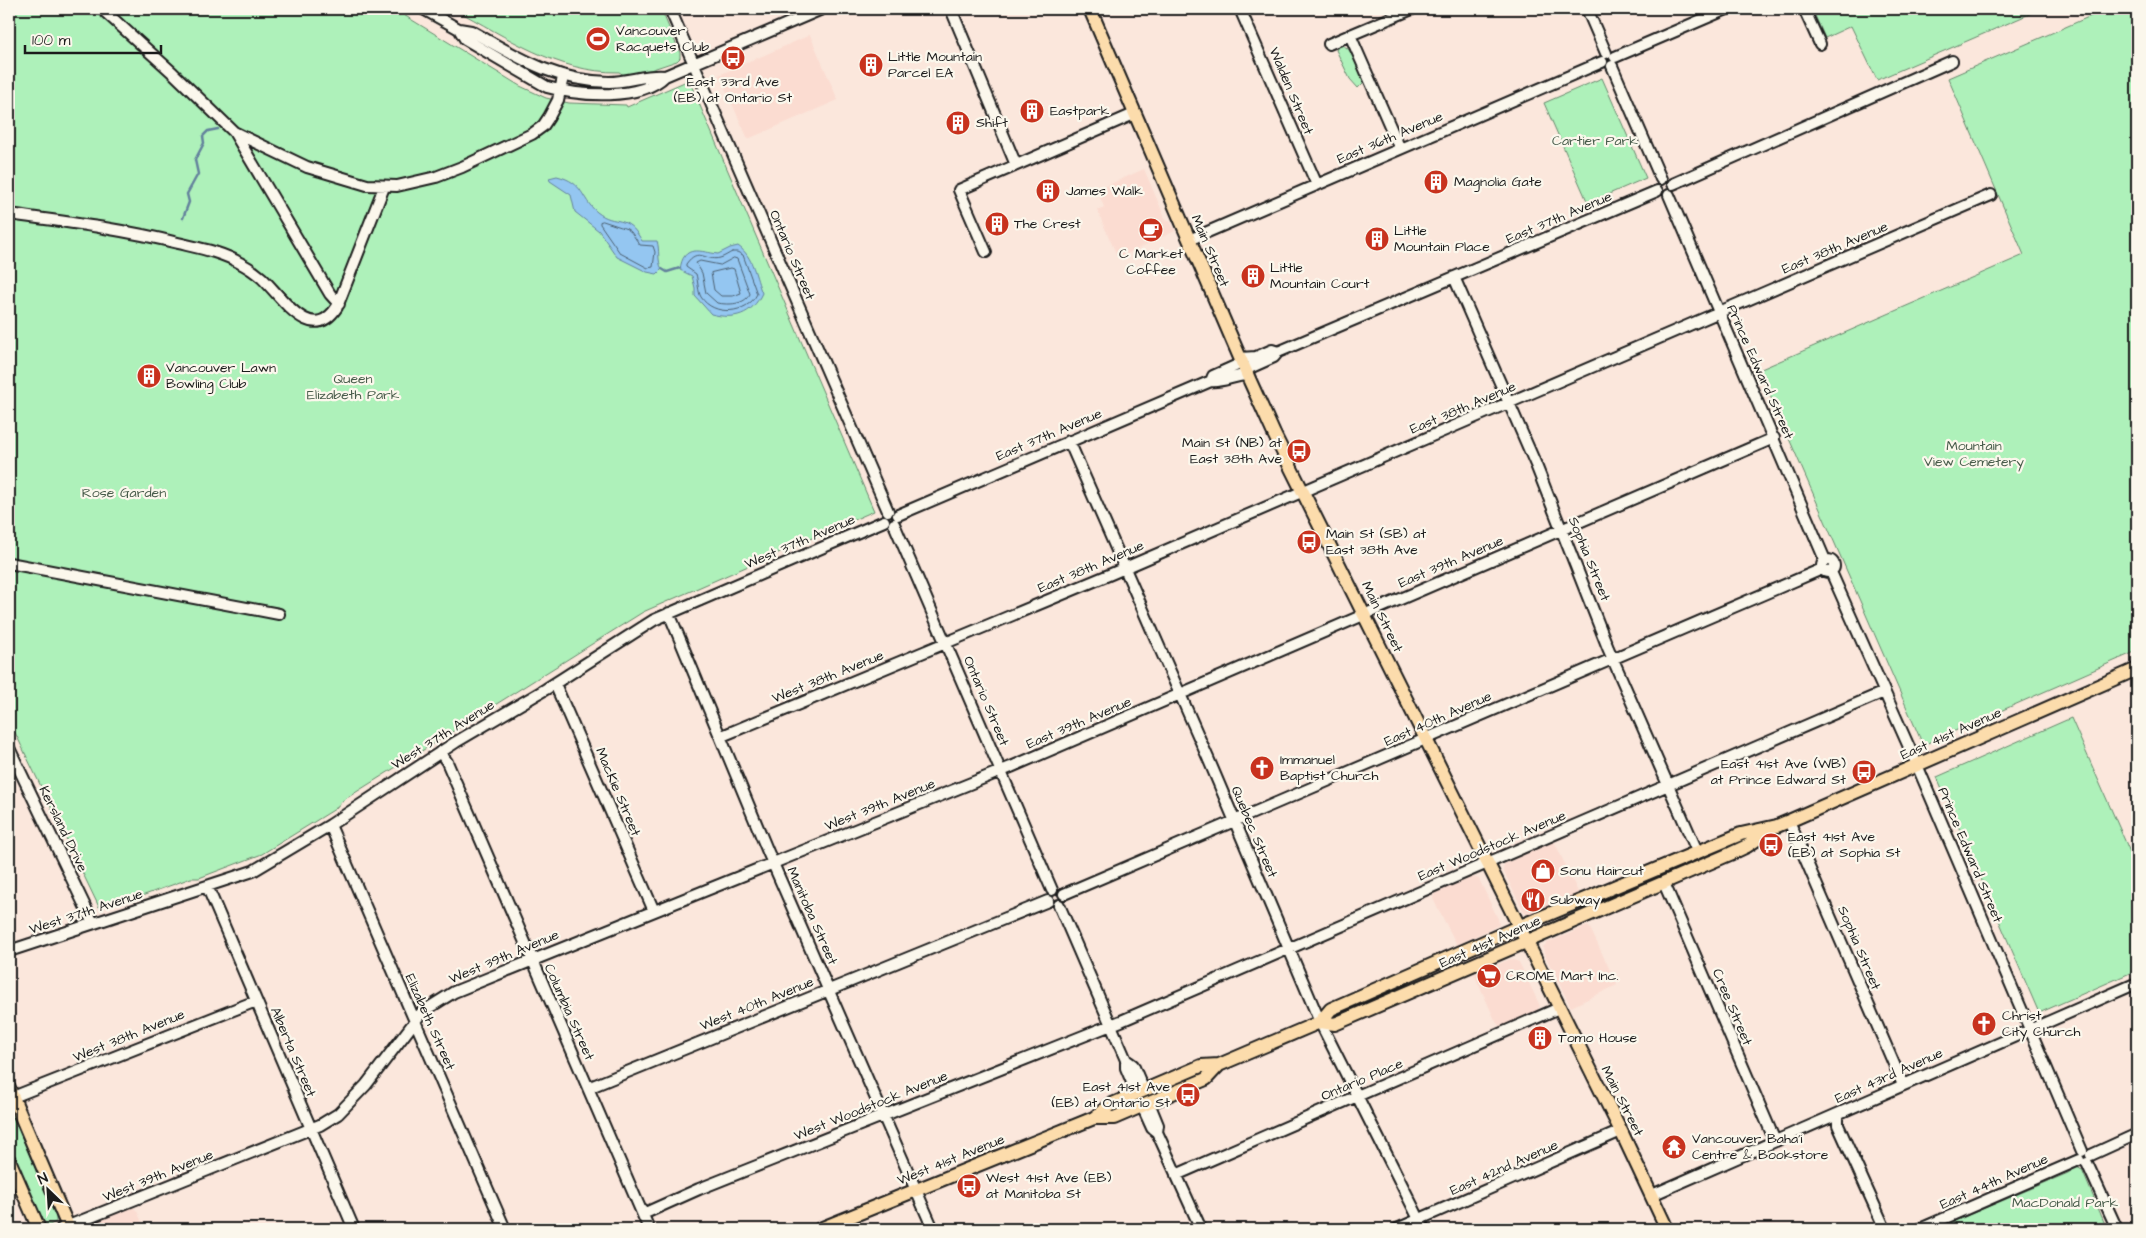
<svg xmlns="http://www.w3.org/2000/svg" width="2146" height="1238" viewBox="0 0 2146 1238" font-family="'Architects Daughter',sans-serif">
	<style>
		.built { fill: #fbdcd1 }
		.green { fill: #aef1ba; stroke: #65866b }
		.water { fill: #94c6f1; stroke: #64829c }
		.lines { fill: none; stroke-linecap: round; stroke-linejoin: round }
		.shore { stroke: #4c6071; stroke-width: 1 }
		.stream { stroke: #64829c; stroke-width: 2.5 }
		.minor-casing { stroke: #1c1c1c; stroke-width: 14 }
		.major-casing { stroke: #1c1c1c; stroke-width: 16 }
		.minor { stroke: #fbf7ec; stroke-width: 10 }
		.major { stroke: #fcdcac; stroke-width: 12 }
		.labels { text-anchor: middle; dominant-baseline: central; stroke-width: 4.5; stroke-linejoin: round; paint-order: stroke }
		.poi-label { font-size: 14px; fill: #1c1c1c; stroke: #fbf7ec; text-anchor: start }
		.street-label { font-size: 14px; fill: #1c1c1c; stroke: #fbf7ec }
		.park-label { font-size: 14px; fill: #485c4b; stroke: #fbf7ec }
	</style>
	<rect width="100%" height="100%" fill="#fbe7dc"/>
	<filter id="ink" filterUnits="userSpaceOnUse"><feTurbulence type="fractalNoise" baseFrequency=".02" numOctaves="2"/><feDisplacementMap in="SourceGraphic" scale="10" xChannelSelector="R" yChannelSelector="G"/><feConvolveMatrix kernelMatrix="1 2 1 2 8 2 1 2 1" color-interpolation-filters="sRGB"/></filter>
	<g filter="url(#ink)">
		<path class="built" d="M810,35L838,100L748,139L719,75Z
			M1144,169L1165,218L1171,222L1175,231L1118,258L1097,210L1104,207L1097,190Z
			M1554,841L1579,894L1528,914L1523,910L1503,870L1504,864Z
			M1472,877L1479,879L1498,919L1499,925L1457,945L1433,899L1434,894Z
			M1587,926L1590,928L1617,985L1571,1007L1544,953L1543,947L1547,943Z
			M1511,959L1519,962L1540,1006L1536,1013L1502,1029L1496,1022L1474,974Z
			M133,1207L137,1211L145,1229H81L84,1226Z"/>
		<path class="green" d="M9,9H394L520,86L546,98L569,103L626,105L627,107L689,80L874,511L643,612L342,801L335,809L262,854L199,878H191L139,897L99,907L9,720Z
			M454,9H661L680,53V58L677,61L650,70L624,75L619,72C557,73 507,37 454,9Z
			M1812,9H2041L1877,80L1851,26L1825,38Z
			M2107,9H2137V651L1923,745L1759,370L2024,255L1948,78Z
			M1341,45C1353,47 1358,70 1363,80V83L1358,88L1350,79L1336,50L1338,46Z
			M1602,78L1646,178L1588,203L1544,103Z
			M2071,718L2137,868V970L2039,1013L1937,777Z
			M9,1107L56,1216V1222L47,1226L41,1222L9,1147Z
			M2077,1167L2082,1170L2107,1229H1935L2068,1173Z"/>
		<path class="water" d="M557,176C585,183 580,198 597,212C616,227 626,212 642,241H657C660,250 657,261 662,269L657,274L647,272L617,257L599,231L575,212L571,195L550,181L549,178Z
			M738,246C754,257 755,277 762,293C752,315 734,320 711,314L695,296V288L692,276L680,270C683,243 701,252 718,254L730,248Z"/>
		<g class="lines">
			<path class="shore" d="M603,221L627,229L631,232L640,245L653,246L655,252L653,267L648,268L620,253L600,224V222Z
				M732,252H737L743,255L757,294C747,314 714,317 701,297C698,292 698,281 696,274L686,267V264C699,246 705,262 720,258C724,257 728,254 732,252Z
				M734,258L737,259L750,294C744,305 729,305 717,303L706,293L702,273L696,263L700,261L720,265Z
				M731,268L734,269L741,293L733,296H721L714,290L711,273Z"/>
			<path class="stream" d="M183,218L189,202L187,194L198,174L195,160L204,143L203,136L208,131L218,129
				M662,269L667,272L680,268"/>
			<defs>
				<path id="minor" d="M102,9L173,73L234,132L307,167L367,185L397,186L436,177L462,167L532,134L543,126L549,117L558,100L563,77
					M423,9L459,29L471,31C518,57 553,81 609,82C628,82 646,74 665,76
					M670,9L888,511
					M951,9L1016,165
					M1240,9L1317,185
					M1587,9L1606,53
					M1804,9L1820,44
					M459,29L465,39L547,87C579,96 640,101 665,76L822,9
					M1350,35L1400,149
					M1329,44L1412,9
					M1615,57L1727,9
					M1612,66L1661,179
					M234,132L330,294L339,304
					M1673,184L1952,61
					M1669,195L1825,560
					M9,214C66,222 122,229 178,243C199,248 221,252 240,263C248,267 255,272 262,278C282,297 311,346 337,307L384,187
					M1189,240L1602,62
					M986,252L959,190L1134,114
					M1454,277L1536,465L1608,648L1697,851
					M1240,358L1256,357L1272,350L1278,352
					M1245,370L1274,357L1278,352L1657,191
					M1211,381L1213,376L1242,363
					M1069,441L1208,758L1320,1022L1424,1229
					M898,515L1211,381C1220,383 1236,375 1247,375
					M894,524L1052,890
					M1822 566a6 6 0 1 1 12 0a6 6 0 1 1-12 0Z
					M9,563L279,614
					M1831,572L1917,765L2082,1151
					M669,613L768,852L933,1229
					M555,684L654,911
					M722,736L1111,574L1991,195
					M9,748L93,923
					M440,752L447,762L649,1229
					M1789,821L1903,1085
					M330,825L505,1229
					M1664,883L1775,1141
					M207,886L354,1229
					M1064,894L1822,569
					M1059,905L1126,1060V1068L1137,1094
					M9,951L253,871L330,825L456,742L546,689L654,620L884,521
					M1126,1060L1133,1065L1144,1091
					M588,1088L1048,901
					M13,1097L256,1001
					M1149,1103L1158,1125L1157,1132
					M1142,1106L1152,1128L1157,1132L1201,1229
					M1838,1114V1125L1885,1229
					M2091,1155L2137,1134
					M2087,1163L2117,1229
					M1176,1175L1559,1008
					M1652,1195L2137,983
					M643,1214L699,1189L1121,1021L1884,692
					M61,1229L320,1125L338,1114L366,1085L422,1012L454,992L1011,767L1774,438
					M1397,1229L1621,1131
					M1920,1229L2079,1160"/>
				<path id="major" d="M1090,9L1250,381L1274,434L1621,1131L1667,1229
					M1320,1022L1335,1024L1730,854L1747,846L1771,830
					M9,1088L69,1229
					M1094,1118H1114L1142,1106L1206,1079L1219,1065
					M9,1160L39,1229
					M820,1229L1094,1118L1110,1105L1201,1066L1219,1065L1320,1022L1331,1009L1518,927L1741,834L1777,826L1789,821L2137,669"/>
			</defs>
			<use href="#minor" class="minor-casing"/>
			<use href="#major" class="major-casing"/>
			<use href="#minor" class="minor"/>
			<use href="#major" class="major"/>
		</g>
	</g>
	<defs>
		<symbol id="stadium-disc" viewBox="-11 -11 22 22"><circle r="9.5" fill="#c8321e" stroke="#fbf7ec"/><path d="M0-5a6.5 5 0 1 0 0 10a6.5 5 0 1 0 0-10ZM-3.5-1.8h7v3.6h-7Z" fill="#fff"/></symbol>
		<symbol id="bus-disc" viewBox="-11 -11 22 22"><circle r="9.5" fill="#c8321e" stroke="#fbf7ec"/><path d="M-5-6H5V4H4V6H2V4H-2V6H-4V4H-5ZM-3.5-4V0h7V-4ZM-3.5 1.2v1.5H-2V1.2ZM2 1.2v1.5H3.5V1.2Z" fill="#fff"/></symbol>
		<symbol id="building-disc" viewBox="-11 -11 22 22"><circle r="9.5" fill="#c8321e" stroke="#fbf7ec"/><path d="M-4-6H4V6H1V3H-1V6H-4ZM-2.5-4.3h1.7v1.8h-1.7ZM.8-4.3h1.7v1.8H.8ZM-2.5-1h1.7V.8h-1.7ZM.8-1h1.7V.8H.8Z" fill="#fff"/></symbol>
		<symbol id="cafe-disc" viewBox="-11 -11 22 22"><circle r="9.5" fill="#c8321e" stroke="#fbf7ec"/><path d="M-5.5-4.5H6V0H3Q3 3.5 0 3.5H-2.5Q-5.5 3.5-5.5 0ZM3-3.2v2h1.7v-2ZM-6 4.5H4V6H-6Z" fill="#fff"/></symbol>
		<symbol id="church-disc" viewBox="-11 -11 22 22"><circle r="9.5" fill="#c8321e" stroke="#fbf7ec"/><path d="M-1.2-6h2.4v3.5h3.3v2.4h-3.3V6h-2.4V-.1h-3.3v-2.4h3.3Z" fill="#fff"/></symbol>
		<symbol id="shop-disc" viewBox="-11 -11 22 22"><circle r="9.5" fill="#c8321e" stroke="#fbf7ec"/><path d="M-5-2.5h2.3a2.7 3.5 0 0 1 5.4 0H5L5.5 6h-11ZM-1.5-2.5h3a1.5 2.3 0 0 0-3 0Z" fill="#fff"/></symbol>
		<symbol id="restaurant-disc" viewBox="-11 -11 22 22"><circle r="9.5" fill="#c8321e" stroke="#fbf7ec"/><path d="M-5-6h1v4h1v-4h1v4h1v-4h1v5L-1.5 .5V6h-2V.5L-5-1ZM5-6V6H3V1.5H1.5Q1.5-4 5-6Z" fill="#fff"/></symbol>
		<symbol id="supermarket-disc" viewBox="-11 -11 22 22"><circle r="9.5" fill="#c8321e" stroke="#fbf7ec"/><path d="M-6-5.5h2.5l.6 2H6L4.5 2H-2.5L-4.4-4H-6ZM-1.5 3.2a1.3 1.3 0 1 0 .1 0ZM3 3.2a1.3 1.3 0 1 0 .1 0Z" fill="#fff"/></symbol>
		<symbol id="temple-disc" viewBox="-11 -11 22 22"><circle r="9.5" fill="#c8321e" stroke="#fbf7ec"/><path d="M0-6L5-2H3V0L6.5 2.5H4V6H1.5V3h-3V6H-4V2.5H-6.5L-3 0V-2H-5Z" fill="#fff"/></symbol>
	</defs>
	<g fill-rule="evenodd">
		<use href="#stadium-disc" x="584" y="25" width="28" height="28"/>
		<use href="#bus-disc" x="719" y="44" width="28" height="28"/>
		<use href="#building-disc" x="857" y="51" width="28" height="28"/>
		<use href="#building-disc" x="1018" y="97" width="28" height="28"/>
		<use href="#building-disc" x="944" y="109" width="28" height="28"/>
		<use href="#building-disc" x="1422" y="168" width="28" height="28"/>
		<use href="#building-disc" x="1034" y="177" width="28" height="28"/>
		<use href="#building-disc" x="983" y="210" width="28" height="28"/>
		<use href="#cafe-disc" x="1137" y="216" width="28" height="28"/>
		<use href="#building-disc" x="1363" y="225" width="28" height="28"/>
		<use href="#building-disc" x="1239" y="262" width="28" height="28"/>
		<use href="#building-disc" x="135" y="362" width="28" height="28"/>
		<use href="#bus-disc" x="1285" y="437" width="28" height="28"/>
		<use href="#bus-disc" x="1295" y="528" width="28" height="28"/>
		<use href="#church-disc" x="1248" y="754" width="28" height="28"/>
		<use href="#bus-disc" x="1850" y="758" width="28" height="28"/>
		<use href="#bus-disc" x="1757" y="831" width="28" height="28"/>
		<use href="#shop-disc" x="1529" y="857" width="28" height="28"/>
		<use href="#restaurant-disc" x="1519" y="886" width="28" height="28"/>
		<use href="#supermarket-disc" x="1475" y="962" width="28" height="28"/>
		<use href="#church-disc" x="1970" y="1010" width="28" height="28"/>
		<use href="#building-disc" x="1526" y="1024" width="28" height="28"/>
		<use href="#bus-disc" x="1174" y="1081" width="28" height="28"/>
		<use href="#temple-disc" x="1660" y="1133" width="28" height="28"/>
		<use href="#bus-disc" x="955" y="1172" width="28" height="28"/>
	</g>
	<g class="labels">
		<g class="poi-label">
			<text x="616" y="31">Vancouver<tspan x="616" dy="16">Racquets Club</tspan></text>
			<text x="888" y="57">Little Mountain<tspan x="888" dy="16">Parcel EA</tspan></text>
			<text x="733" y="82" text-anchor="middle">East 33rd Ave<tspan x="733" dy="16">(EB) at Ontario St</tspan></text>
			<text x="1050" y="111">Eastpark</text>
			<text x="976" y="123">Shift</text>
			<text x="1454" y="182">Magnolia Gate</text>
			<text x="1066" y="191">James Walk</text>
			<text x="1014" y="224">The Crest</text>
			<text x="1394" y="231">Little<tspan x="1394" dy="16">Mountain Place</tspan></text>
			<text x="1151" y="254" text-anchor="middle">C Market<tspan x="1151" dy="16">Coffee</tspan></text>
			<text x="1270" y="268">Little<tspan x="1270" dy="16">Mountain Court</tspan></text>
			<text x="166" y="368">Vancouver Lawn<tspan x="166" dy="16">Bowling Club</tspan></text>
			<text x="1282" y="443" text-anchor="end">Main St (NB) at<tspan x="1282" dy="16">East 38th Ave</tspan></text>
			<text x="1326" y="534">Main St (SB) at<tspan x="1326" dy="16">East 38th Ave</tspan></text>
			<text x="1280" y="760">Immanuel<tspan x="1280" dy="16">Baptist Church</tspan></text>
			<text x="1846" y="764" text-anchor="end">East 41st Ave (WB)<tspan x="1846" dy="16">at Prince Edward St</tspan></text>
			<text x="1788" y="837">East 41st Ave<tspan x="1788" dy="16">(EB) at Sophia St</tspan></text>
			<text x="1560" y="871">Sonu Haircut</text>
			<text x="1550" y="900">Subway</text>
			<text x="1506" y="976">CROME Mart Inc.</text>
			<text x="2002" y="1016">Christ<tspan x="2002" dy="16">City Church</tspan></text>
			<text x="1558" y="1038">Tomo House</text>
			<text x="1170" y="1087" text-anchor="end">East 41st Ave<tspan x="1170" dy="16">(EB) at Ontario St</tspan></text>
			<text x="1692" y="1139">Vancouver Baha'i<tspan x="1692" dy="16">Centre &amp; Bookstore</tspan></text>
			<text x="986" y="1178">West 41st Ave (EB)<tspan x="986" dy="16">at Manitoba St</tspan></text>
		</g>
		<g class="street-label">
			<text transform="translate(1291 91) rotate(67)">Walden Street</text>
			<text transform="translate(1390 138) rotate(-23)">East 36th Avenue</text>
			<text transform="translate(1559 218) rotate(-23)">East 37th Avenue</text>
			<text transform="translate(1835 248) rotate(-23)">East 38th Avenue</text>
			<text transform="translate(1210 251) rotate(67)">Main Street</text>
			<text transform="translate(792 255) rotate(67)">Ontario Street</text>
			<text transform="translate(1760 372) rotate(66)">Prince Edward Street</text>
			<text transform="translate(1463 408) rotate(-23)">East 38th Avenue</text>
			<text transform="translate(1049 435) rotate(-23)">East 37th Avenue</text>
			<text transform="translate(800 542) rotate(-23)">West 37th Avenue</text>
			<text transform="translate(1589 559) rotate(68)">Sophia Street</text>
			<text transform="translate(1451 562) rotate(-23)">East 39th Avenue</text>
			<text transform="translate(1091 567) rotate(-23)">East 38th Avenue</text>
			<text transform="translate(1382 617) rotate(64)">Main Street</text>
			<text transform="translate(828 677) rotate(-22)">West 38th Avenue</text>
			<text transform="translate(986 701) rotate(67)">Ontario Street</text>
			<text transform="translate(1438 719) rotate(-24)">East 40th Avenue</text>
			<text transform="translate(1079 723) rotate(-23)">East 39th Avenue</text>
			<text transform="translate(1951 734) rotate(-24)">East 41st Avenue</text>
			<text transform="translate(443 735) rotate(-32)">West 37th Avenue</text>
			<text transform="translate(618 792) rotate(67)">MacKie Street</text>
			<text transform="translate(880 805) rotate(-22)">West 39th Avenue</text>
			<text transform="translate(63 829) rotate(64)">Kersland Drive</text>
			<text transform="translate(1254 832) rotate(67)">Quebec Street</text>
			<text transform="translate(1492 846) rotate(-23)">East Woodstock Avenue</text>
			<text transform="translate(1970 855) rotate(67)">Prince Edward Street</text>
			<text transform="translate(86 912) rotate(-18)">West 37th Avenue</text>
			<text transform="translate(812 916) rotate(66)">Manitoba Street</text>
			<text transform="translate(1490 942) rotate(-24)">East 41st Avenue</text>
			<text transform="translate(1859 948) rotate(67)">Sophia Street</text>
			<text transform="translate(504 957) rotate(-23)">West 39th Avenue</text>
			<text transform="translate(757 1004) rotate(-22)">West 40th Avenue</text>
			<text transform="translate(1732 1007) rotate(67)">Cree Street</text>
			<text transform="translate(569 1012) rotate(66)">Columbia Street</text>
			<text transform="translate(430 1022) rotate(66)">Elizabeth Street</text>
			<text transform="translate(129 1036) rotate(-22)">West 38th Avenue</text>
			<text transform="translate(293 1052) rotate(67)">Alberta Street</text>
			<text transform="translate(1889 1076) rotate(-24)">East 43rd Avenue</text>
			<text transform="translate(1362 1080) rotate(-23)">Ontario Place</text>
			<text transform="translate(1622 1101) rotate(63)">Main Street</text>
			<text transform="translate(871 1106) rotate(-22)">West Woodstock Avenue</text>
			<text transform="translate(951 1160) rotate(-22)">West 41st Avenue</text>
			<text transform="translate(1504 1168) rotate(-24)">East 42nd Avenue</text>
			<text transform="translate(158 1176) rotate(-22)">West 39th Avenue</text>
			<text transform="translate(1994 1182) rotate(-24)">East 44th Avenue</text>
		</g>
		<g class="park-label">
			<text x="1595" y="141">Cartier Park</text>
			<text x="353" y="379">Queen<tspan x="353" dy="16">Elizabeth Park</tspan></text>
			<text x="1974" y="446">Mountain<tspan x="1974" dy="16">View Cemetery</tspan></text>
			<text x="124" y="493">Rose Garden</text>
			<text x="2065" y="1203">MacDonald Park</text>
		</g>
	</g>
	<rect width="2146" height="1238" fill="none" stroke="#fbf7ec" stroke-width="30"/>
	<rect x="15" y="15" width="2116" height="1208" fill="none" stroke="#1c1c1c" stroke-width="2" filter="url(#ink)"/>
	<g transform="translate(48 1190) rotate(335)" stroke="#fbf7ec" stroke-width="4" paint-order="stroke">
	<path d="M0-4L9 19L0 12L-9 19Z" fill="#1c1c1c"/>
	<text y="-8" font-size="14" font-weight="bold" text-anchor="middle" fill="#1c1c1c">N</text>
	</g>
	<path d="M25 45v8h136v-8" fill="none" stroke="#1c1c1c" stroke-width="2.5"/>
	<text x="32" y="45" font-size="15" fill="#1c1c1c" stroke="#fbf7ec" stroke-width="4" paint-order="stroke">100 m</text>
</svg>
